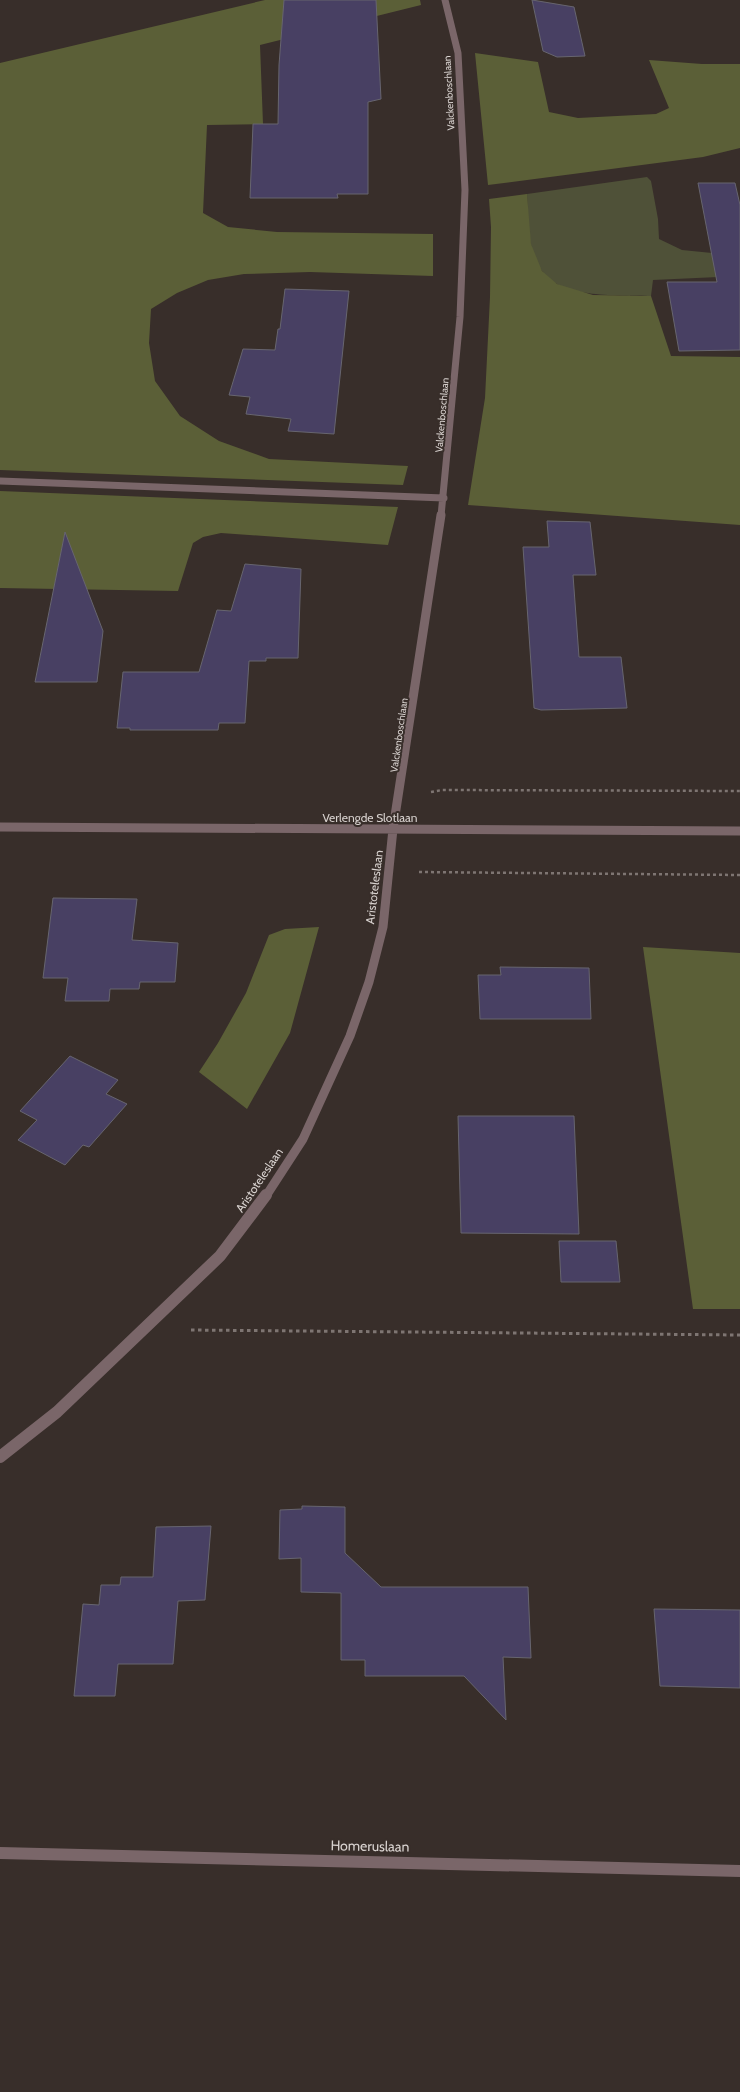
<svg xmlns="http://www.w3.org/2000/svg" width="740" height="2092" viewBox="0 0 740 2092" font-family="Cabin,sans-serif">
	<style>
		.green { fill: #4f5138 }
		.forest { fill: #5b5f37 }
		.building { fill: #484063; stroke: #67656f }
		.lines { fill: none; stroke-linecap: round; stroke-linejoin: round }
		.path-far1 { stroke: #7e7572; stroke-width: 2.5; stroke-dasharray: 3 3; stroke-linecap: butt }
		.path { stroke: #7e7572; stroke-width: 3; stroke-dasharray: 3.5 3.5; stroke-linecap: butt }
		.minor-far2 { stroke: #7a6669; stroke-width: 7 }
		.minor-far1 { stroke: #7a6669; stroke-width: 9 }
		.minor { stroke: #7a6669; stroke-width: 12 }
		.labels { text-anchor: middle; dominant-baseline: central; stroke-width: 4; stroke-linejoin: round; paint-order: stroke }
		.far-street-label { font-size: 10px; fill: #d8d2cf; stroke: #382e2a }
		.street-label { font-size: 12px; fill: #d8d2cf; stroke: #382e2a }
		.near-street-label { font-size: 14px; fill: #d8d2cf; stroke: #382e2a }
	</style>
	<rect width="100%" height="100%" fill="#382e2a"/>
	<path class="green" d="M647,177L651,181L658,219L659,239L682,250L712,253L740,276L653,280L651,296C621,295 560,299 542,271C537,264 533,253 531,245C527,230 528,210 527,194Z"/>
	<path class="forest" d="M265,0H420L421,5L260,45L263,124L207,125L203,213L228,227L277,232L433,234V276L310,272L244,274L208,280L177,293L151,309L149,343L155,381L180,416L219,441L269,459L408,466L403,485L0,470V63Z
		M475,53L538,62L549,112L578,118L656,114L669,108L649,60L702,64H740V148L703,157L488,185Z
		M527,194L531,244L542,271L557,284L593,295L651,296L671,356L740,357V525L468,505L485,398L490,297L491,227L489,199Z
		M0,491L398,507L388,545L221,533L203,537L193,543L178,591L0,588Z
		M319,927L290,1033L247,1109L199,1072L218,1043L246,993L269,935L285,929Z
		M643,947L740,953V1309H693Z"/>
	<path class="building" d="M284,0H376L381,99L368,102V194H337L338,198H250L253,124H278L279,65Z
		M532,0L574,7L585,56L557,57L543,51Z
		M698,183H735L740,205V350L679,351L667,282H717Z
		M285,289L349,291L334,434L288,431L291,419L246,414L250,397L229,395L243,349L275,350L278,329H280Z
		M547,521L590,522L596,575H573L579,657H621L627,708L541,710L534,708L523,547H549Z
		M65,532L103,631L97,682H35Z
		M245,564L301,569L298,658H266V661H249L245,723H219L218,730H130V728H117L123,672H199L217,610L231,611Z
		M53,898L137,899L132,940L178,943L175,982H140L139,989H110L109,1001H65L68,978H43Z
		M500,967L589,968L591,1019H480L478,975H501Z
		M70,1056L118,1080L106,1094L127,1104L89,1147L83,1145L65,1165L18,1140L37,1120L20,1111Z
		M458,1116H574L579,1234L461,1233Z
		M559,1241H616L620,1282H561Z
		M302,1506L345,1507V1553L381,1587H528L531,1658L503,1657L506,1720L464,1676H365V1660H341V1593L301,1592V1558L279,1559L280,1510L302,1509Z
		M211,1526L205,1600L178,1601L173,1664H118L115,1696H74L83,1604L99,1605L101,1585H120L121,1577H153L156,1527Z
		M654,1609L740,1610V1688L660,1686Z"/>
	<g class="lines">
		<path class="path-far1" d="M431,792L442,790L740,791
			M419,872L740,875"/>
		<path class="path" d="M191,1330L740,1335"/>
		<path class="minor-far2" d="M0,481L444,498
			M441,516L460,317L465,190L458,53L445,0"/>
		<path class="minor-far1" d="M0,827L740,831
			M266,1196L303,1139L350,1036L369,982L383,927L393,829L441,515"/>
		<path class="minor" d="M0,1457L57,1412L220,1256L266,1195
			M0,1853L740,1871"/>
	</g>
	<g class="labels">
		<g class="far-street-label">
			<text transform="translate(449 93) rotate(-93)">Valckenboschlaan</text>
			<text transform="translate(442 415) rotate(-85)">Valckenboschlaan</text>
			<text transform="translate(399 735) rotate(-82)">Valckenboschlaan</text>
		</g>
		<g class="street-label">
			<text x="370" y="817">Verlengde Slotlaan</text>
			<text transform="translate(374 887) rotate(-83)">Aristoteleslaan</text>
			<text transform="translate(259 1180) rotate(-56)">Aristoteleslaan</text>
		</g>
		<g class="near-street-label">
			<text transform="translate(370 1846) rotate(1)">Homeruslaan</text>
		</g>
	</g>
</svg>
